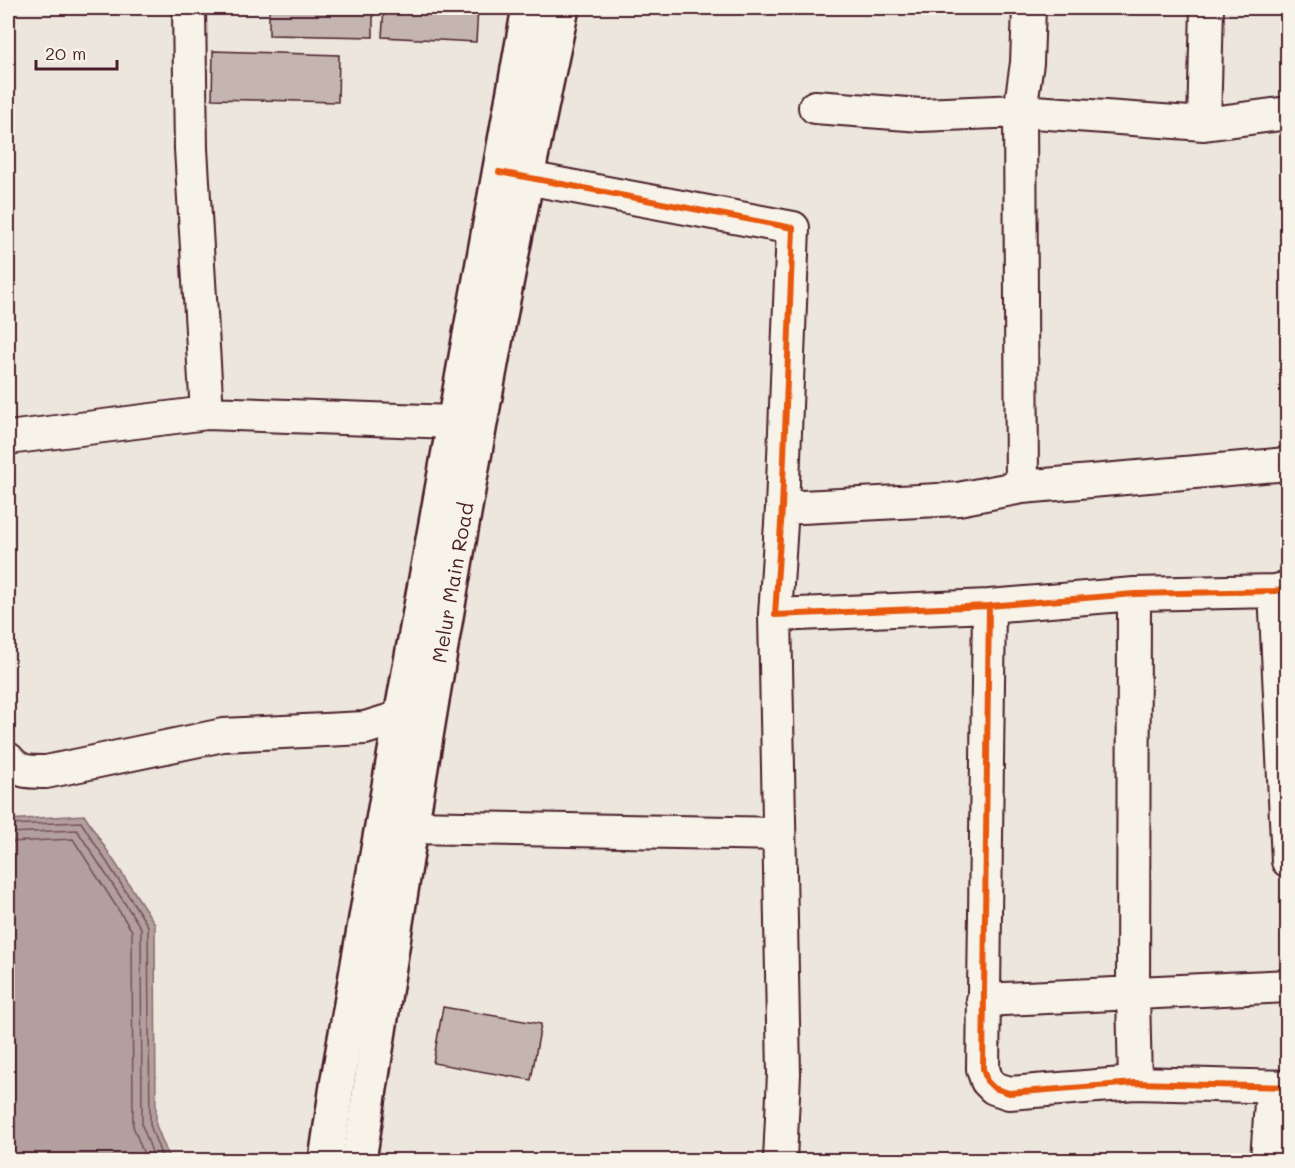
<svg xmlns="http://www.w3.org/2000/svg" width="1295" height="1168" viewBox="0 0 1295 1168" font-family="Mali,sans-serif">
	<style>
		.water { fill: #b39f9d; stroke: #896c6f; stroke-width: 1.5 }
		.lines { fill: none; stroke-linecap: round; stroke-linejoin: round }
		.shore { stroke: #745259; stroke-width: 1.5 }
		.building { fill: #c4b5b0; stroke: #4a1f2b; stroke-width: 1.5 }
		.minor-casing { stroke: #4a1f2b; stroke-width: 36 }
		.major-casing { stroke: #4a1f2b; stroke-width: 38 }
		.minor { stroke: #f7f3e8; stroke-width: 32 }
		.major { stroke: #f7f3e8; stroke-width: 33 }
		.cycleway-casing { stroke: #f7f3e8; stroke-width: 10 }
		.cycleway { stroke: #e8590c; stroke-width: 6 }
		.labels { text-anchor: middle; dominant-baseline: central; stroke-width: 5; stroke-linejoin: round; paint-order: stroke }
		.street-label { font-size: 20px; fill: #4a1f2b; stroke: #f7f3e8 }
	</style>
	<rect width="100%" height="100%" fill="#ece6dd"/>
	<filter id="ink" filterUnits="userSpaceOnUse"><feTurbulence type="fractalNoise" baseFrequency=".0167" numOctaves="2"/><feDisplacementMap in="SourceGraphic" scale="12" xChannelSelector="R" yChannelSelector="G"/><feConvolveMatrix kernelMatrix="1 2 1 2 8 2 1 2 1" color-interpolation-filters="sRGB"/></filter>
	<g filter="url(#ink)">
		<path class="water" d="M84,815L155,924L156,1125L170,1160H8V820Z"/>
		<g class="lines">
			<path class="shore" d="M8,825L81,822L148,926L150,1125L163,1160
				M8,833L77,830L141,928L142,1125L155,1160
				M8,842L73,839L132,931L133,1126L146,1160"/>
		</g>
		<path class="building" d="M269,8H373V37L269,35Z
			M384,8H478L476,42L382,37Z
			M213,51L339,55L338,102L212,99Z
			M443,1007L541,1024L531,1080L433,1063Z"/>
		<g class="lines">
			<defs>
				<path id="minor" d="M1207,8L1204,124L1288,113
					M815,107L921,115L1020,111L1204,124
					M500,173L793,228L782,508L775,615L989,606L1134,594L1275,591L1288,588
					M207,413L453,422
					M8,438L207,413L191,149L189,8
					M1022,487L1020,111L1027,63L1029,8
					M782,508L958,499L1022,487L1288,464
					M1275,591L1288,861
					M1134,594L1133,993L1135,1083
					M989,606L983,1069L987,1081L994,1088L1009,1093L1135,1083L1288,1087
					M775,615L784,1074L780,1160
					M8,759C18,773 30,772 46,772L223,735L365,728L401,717
					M410,827L779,834
					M983,1000L1288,986
					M1267,1160L1272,1088"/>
				<g id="major">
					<path d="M326,1160L338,1079L401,717L529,8"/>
					<path id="s1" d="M359,1160C418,775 480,389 562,8"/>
				</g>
			</defs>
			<use href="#minor" class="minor-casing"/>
			<use href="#major" class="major-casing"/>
			<use href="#minor" class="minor"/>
			<use href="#major" class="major"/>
			<defs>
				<path id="cycleway" d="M499,172L793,228L782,508L775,615L989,606L1134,594L1275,591L1288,588
					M989,606L983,1069L987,1081L994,1088L1009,1093L1135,1083L1288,1087"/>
			</defs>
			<use href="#cycleway" class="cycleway-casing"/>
			<use href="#cycleway" class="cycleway"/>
		</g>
	</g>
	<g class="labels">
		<g class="street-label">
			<text stroke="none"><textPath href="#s1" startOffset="585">Melur Main Road</textPath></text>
		</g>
	</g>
	<rect width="1295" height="1168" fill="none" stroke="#f7f3e8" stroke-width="30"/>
	<rect x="15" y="15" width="1265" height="1138" fill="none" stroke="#4a1f2b" stroke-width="2" filter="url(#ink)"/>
	<path d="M36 60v9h81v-9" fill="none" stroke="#4a1f2b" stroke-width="3"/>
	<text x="45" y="60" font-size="18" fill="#4a1f2b" stroke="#f7f3e8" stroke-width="4.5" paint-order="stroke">20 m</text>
</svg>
